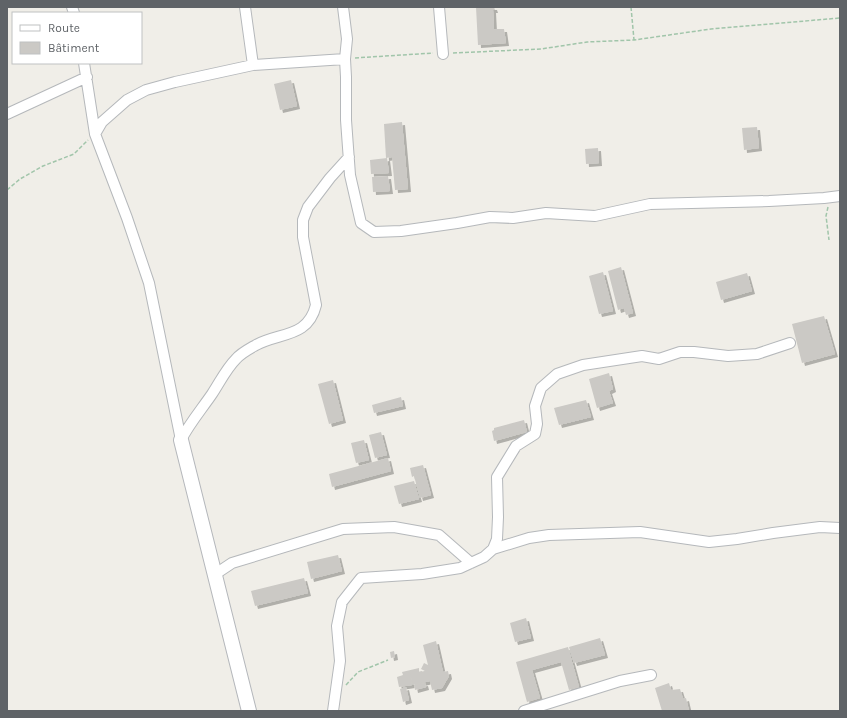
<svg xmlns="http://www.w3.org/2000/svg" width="847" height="718" viewBox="0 0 847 718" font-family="Karla,sans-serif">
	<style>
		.building { fill: #cbc9c5; filter: url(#shadow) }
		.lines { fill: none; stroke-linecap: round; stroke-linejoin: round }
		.street-casing { stroke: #b5b8bb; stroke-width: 12 }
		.secondary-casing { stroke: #b4b7bb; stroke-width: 16 }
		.path { stroke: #a1c5aa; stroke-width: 1.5; stroke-dasharray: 4 2; stroke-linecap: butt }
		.street { stroke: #fff; stroke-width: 10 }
		.secondary { stroke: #fff; stroke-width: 14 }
	</style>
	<defs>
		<filter id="shadow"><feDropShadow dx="3" dy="3" stdDeviation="0" flood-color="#0004"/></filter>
	</defs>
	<rect width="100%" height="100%" fill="#f0eee8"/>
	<path class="building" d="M476,7H494L495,10H493L494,29H504L506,43L478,45Z
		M291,80L297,106L280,110L274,84Z
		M402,122L408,189L395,190L392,157L386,158L384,124Z
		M757,127L759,148L744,150L742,128Z
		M598,148L599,163L586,164L585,149Z
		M387,158L389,173L371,174L370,160Z
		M388,176L390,191L373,192L372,177Z
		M621,267L633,313L626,315L624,308L618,310L608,271Z
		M603,272L613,311L599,314L589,276Z
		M747,273L752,291L721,300L716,282Z
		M824,316L835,354L802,363L792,324Z
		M609,373L613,389L609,391L613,403L597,408L589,379Z
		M333,380L343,420L329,424L318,384Z
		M401,397L403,406L374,413L372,405Z
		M586,400L591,417L559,425L554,408Z
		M524,420L527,432L494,441L492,431L494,430V428Z
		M381,432L387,455L375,458L369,435Z
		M364,440L369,460L356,463L351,443Z
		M388,458L391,471L332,487L329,474Z
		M423,465L431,495L420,498L414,476L412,477L410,468Z
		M414,481L419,499L399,504L394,486Z
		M338,555L342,571L311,579L307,562Z
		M304,578L308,593L255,606L251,591Z
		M526,618L531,638L515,642L510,623Z
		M600,638L605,655L574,663L569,647Z
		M436,641L443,672L448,671L449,676L442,688L432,690L430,681L413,685L410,674L412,685L399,687L397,677L403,675L402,672L419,668V672L425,671L421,669L424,663L428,665L423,645Z
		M568,647L579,687L569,690L561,662L532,670L540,698L527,702L516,662Z
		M394,651L395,657L391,658L390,652Z
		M425,683L426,687L415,690L414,685Z
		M669,683L671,690L680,689L683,699L686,698L689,711H662L655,688Z
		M406,687L409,700L403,702L400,689Z"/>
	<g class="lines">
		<defs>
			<path id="street" d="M72,7L74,13
				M245,7L253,65
				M343,7L347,39L345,59L346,77V120L350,175L361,223L374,232L401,231L457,223L490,217L513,218L546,213L595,216L650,204L769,201L824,198L840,196
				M439,7L443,54
				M84,63L95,134L127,218L149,283L181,440
				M7,114L87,77
				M95,134L102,122L127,100L146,90L175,82L253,65L345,59
				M181,440C189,424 201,410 212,394C220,382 226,369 236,359C241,353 249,349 256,345C280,332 308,338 316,305L303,237V220L308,207L330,178L349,157
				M493,549L497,539L498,517L497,477L516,446L535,434L537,424L535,406L541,388L557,374L583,365L642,356L659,359L680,352H694L728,356L757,354L790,343
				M214,575L232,563L343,529L394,527L439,535L471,563
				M333,711L340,661L337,626L342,602L361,578L422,574L460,568L484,557L493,549L529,538L549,535L640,532L709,542L737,539L773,533L820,527L840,528
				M524,711L620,681L651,675"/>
			<path id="secondary" d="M181,440L249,711"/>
		</defs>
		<use href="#street" class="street-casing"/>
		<use href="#secondary" class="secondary-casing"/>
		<path class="path" d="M631,7L634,40
			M453,53L541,49L587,42L634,40L711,29L840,18
			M355,58L433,53
			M7,190L20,179L43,166L74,154L88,140
			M828,207L826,216L829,240
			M346,685L358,672L388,660"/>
		<use href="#street" class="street"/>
		<use href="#secondary" class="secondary"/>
	</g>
	<rect width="847" height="718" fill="none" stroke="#5f6367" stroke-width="16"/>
	<rect x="12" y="12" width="130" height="52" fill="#ffffff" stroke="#bfc1c2"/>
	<rect x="20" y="25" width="20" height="6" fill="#ffffff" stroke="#bfc1c2"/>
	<text x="48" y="32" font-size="12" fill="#5f6367">Route</text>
	<rect x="20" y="42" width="20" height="12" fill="#cbc9c5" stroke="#bfc1c2"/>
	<text x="48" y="52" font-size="12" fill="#5f6367">Bâtiment</text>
</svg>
